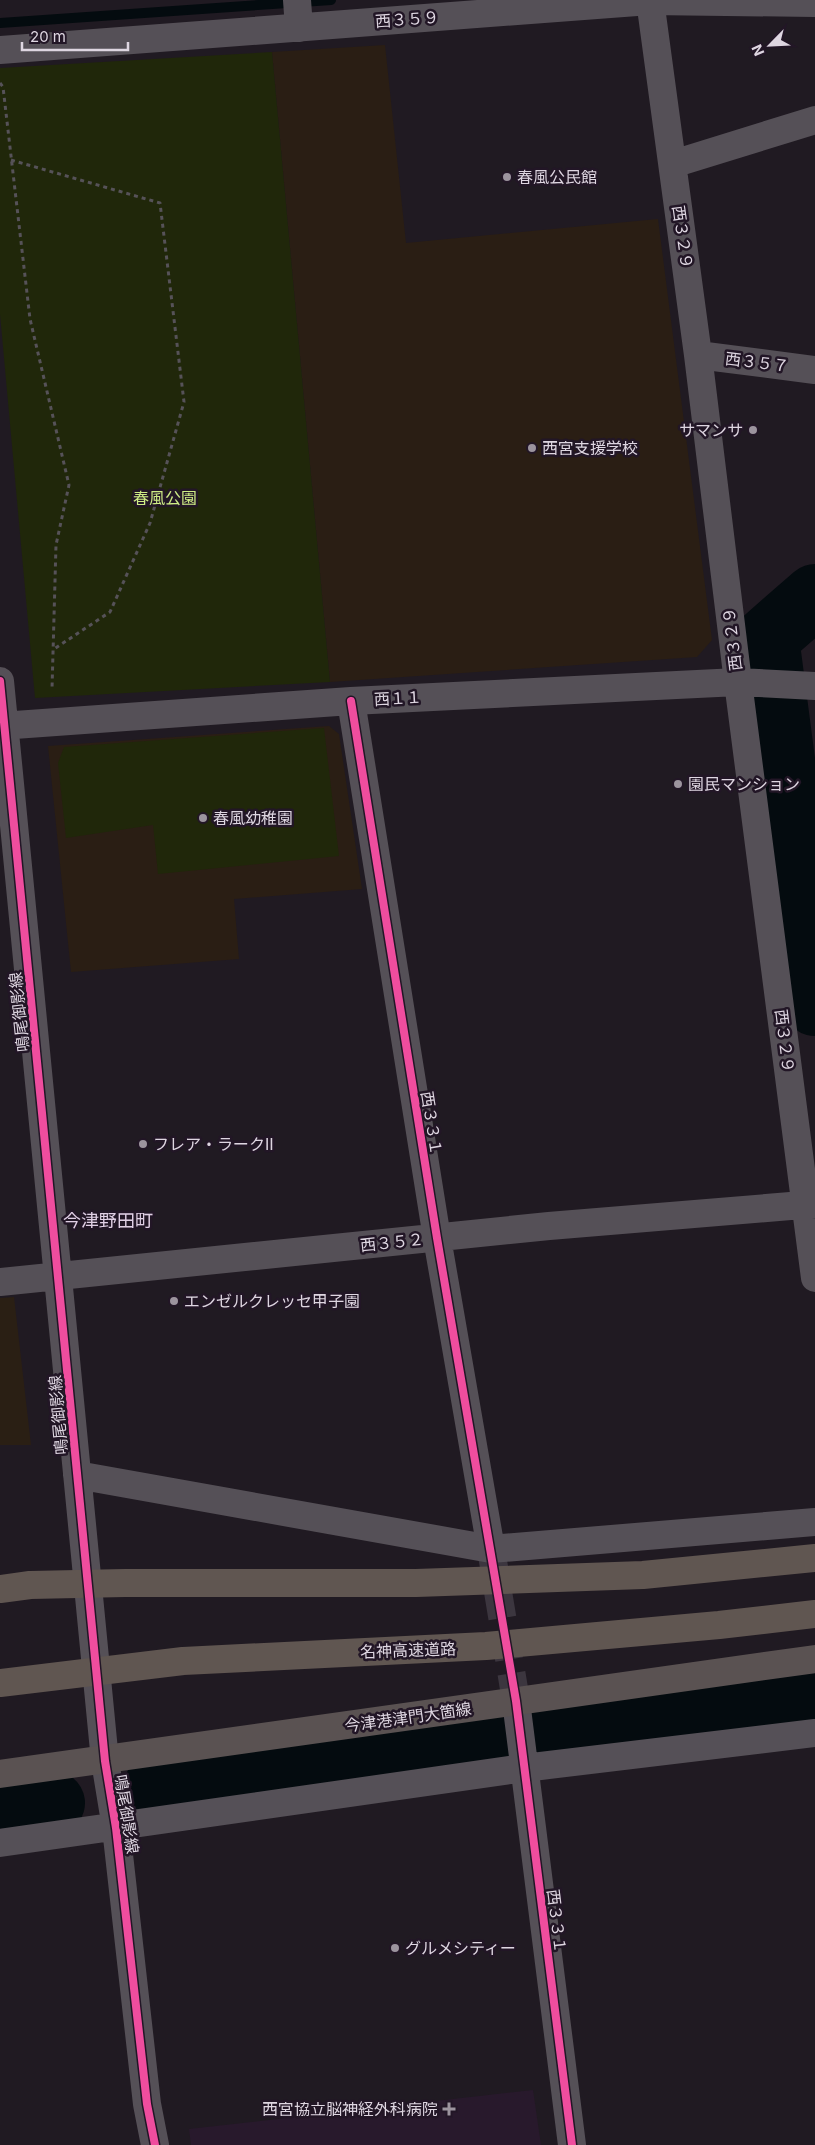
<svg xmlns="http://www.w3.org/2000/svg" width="815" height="2145" viewBox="0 0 815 2145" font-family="Inter,'Noto Sans JP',sans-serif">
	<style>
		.built { fill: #28192c }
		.industrial { fill: #2a1f14 }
		.education { fill: #2a1e14 }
		.green { fill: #20270a }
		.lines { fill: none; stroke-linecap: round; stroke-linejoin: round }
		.stream { stroke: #040b0f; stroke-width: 10 }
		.river { stroke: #040b0f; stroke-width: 64 }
		.minor-tunnel { stroke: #3c363f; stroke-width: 28; stroke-dasharray: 28 14; stroke-linecap: butt }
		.path { stroke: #565258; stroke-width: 3; stroke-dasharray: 4 4; stroke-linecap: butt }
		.minor { stroke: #555057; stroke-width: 28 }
		.major { stroke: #5a5252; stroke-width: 28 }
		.highway { stroke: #605651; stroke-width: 28 }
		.cycleway-casing { stroke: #221626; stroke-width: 11 }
		.cycleway { stroke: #ef4d9e; stroke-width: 8 }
		.poi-dot { fill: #9c949e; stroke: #221626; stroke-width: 2 }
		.labels { text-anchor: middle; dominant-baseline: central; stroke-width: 5; stroke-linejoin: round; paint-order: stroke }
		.street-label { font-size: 16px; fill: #ded6e1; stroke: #221626 }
		.poi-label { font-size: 16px; fill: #ded6e1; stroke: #221626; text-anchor: start }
		.park-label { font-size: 16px; fill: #ceec85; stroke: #221626 }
		.neighbourhood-label { font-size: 18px; fill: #e0cfe5; stroke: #221626 }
	</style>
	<rect width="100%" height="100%" fill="#201a22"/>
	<path class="built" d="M533,2090L541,2145H191L189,2129Z"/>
	<path class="industrial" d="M14,1297L31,1445H0V1298Z"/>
	<path class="education" d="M385,45L406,243L658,219L712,640L697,657L330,682L272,52Z
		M329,726L339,734L362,889L234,899L239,959L71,972L48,746Z"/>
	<path class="green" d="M272,52L330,682L35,698L0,314V68Z
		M324,728L339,856L158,874L153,825L66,838L58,763L64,747Z"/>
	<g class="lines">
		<path class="stream" d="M0,23L331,0"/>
		<path class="river" d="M815,596L767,638L815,1004
			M154,1789L815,1700
			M0,1810L53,1803"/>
		<path class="minor-tunnel" d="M491,1549L516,1701"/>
		<path class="path" d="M0,83L3,87L30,319L69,485L56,545L52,689
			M11,160L160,203L184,402L150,523L110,612L54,649"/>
		<path class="minor" d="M297,0L299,28
			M650,0L698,355L738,682L815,1278
			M0,50L650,1L815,3
			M673,164L815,120
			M698,355L815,370
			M0,681L105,1761L116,1828L147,2104L155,2145
			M351,701L437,1238L491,1549
			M0,726L351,701L738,682L815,686
			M0,1282L549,1226L815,1204
			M77,1475L491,1549L815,1522
			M516,1701L572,2145
			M0,1843L524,1768L815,1733"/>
		<path class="major" d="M0,1774L815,1659"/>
		<path class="highway" d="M0,1589L30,1585L125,1583H416L643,1575L815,1558
			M0,1683L183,1661L486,1646L719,1625L815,1614"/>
		<defs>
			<path id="cycleway" d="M0,681L105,1761L116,1828L147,2104L155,2145
				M351,701L437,1238L516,1701L572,2145"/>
		</defs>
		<use href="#cycleway" class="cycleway-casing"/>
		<use href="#cycleway" class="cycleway"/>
	</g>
	<g class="poi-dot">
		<circle cx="507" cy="177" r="5"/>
		<circle cx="753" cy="430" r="5"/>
		<circle cx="532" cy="448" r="5"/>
		<circle cx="678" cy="784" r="5"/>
		<circle cx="203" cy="818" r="5"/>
		<circle cx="143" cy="1144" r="5"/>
		<circle cx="174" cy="1301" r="5"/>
		<circle cx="395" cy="1948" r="5"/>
		<path d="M446.5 2101.5h5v5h5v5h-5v5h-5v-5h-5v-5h5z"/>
	</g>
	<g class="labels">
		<g class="street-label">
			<text transform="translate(407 19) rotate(-4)">西３５９</text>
			<text transform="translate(683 237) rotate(82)">西３２９</text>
			<text transform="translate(757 362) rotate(7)">西３５７</text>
			<text transform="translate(732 639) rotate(-97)">西３２９</text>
			<text transform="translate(398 698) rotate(-3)">西１１</text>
			<text transform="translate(19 1012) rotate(-96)">鳴尾御影線</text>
			<text transform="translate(785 1041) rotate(83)">西３２９</text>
			<text transform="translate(432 1123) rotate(81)">西３３１</text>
			<text transform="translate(392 1242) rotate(-6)">西３５２</text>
			<text transform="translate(58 1415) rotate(-95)">鳴尾御影線</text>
			<text transform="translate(408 1650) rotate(-2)">名神高速道路</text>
			<text transform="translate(408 1717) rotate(-8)">今津港津門大箇線</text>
			<text transform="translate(127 1814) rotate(81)">鳴尾御影線</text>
			<text transform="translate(557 1921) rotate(83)">西３３１</text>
		</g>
		<g class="poi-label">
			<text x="517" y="177">春風公民館</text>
			<text x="743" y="430" text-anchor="end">サマンサ</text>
			<text x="542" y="448">西宮支援学校</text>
			<text x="688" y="784">園民マンション</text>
			<text x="213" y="818">春風幼稚園</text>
			<text x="153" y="1144">フレア・ラークⅡ</text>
			<text x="184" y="1301">エンゼルクレッセ甲子園</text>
			<text x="405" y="1948">グルメシティー</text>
			<text x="438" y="2109" text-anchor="end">西宮協立脳神経外科病院</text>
		</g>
		<g class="park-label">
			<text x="165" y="498">春風公園</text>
		</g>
		<g class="neighbourhood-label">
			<text x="108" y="1220">今津野田町</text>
		</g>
	</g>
	<g transform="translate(770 45) rotate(246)" stroke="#221626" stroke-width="4" paint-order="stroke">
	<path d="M0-4L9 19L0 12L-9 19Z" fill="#ded6e1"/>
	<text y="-8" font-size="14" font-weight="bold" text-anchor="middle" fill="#ded6e1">N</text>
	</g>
	<path d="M22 42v8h106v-8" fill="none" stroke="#ded6e1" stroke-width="2.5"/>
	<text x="30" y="42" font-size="15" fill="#ded6e1" stroke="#221626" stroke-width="4" paint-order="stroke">20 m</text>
</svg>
